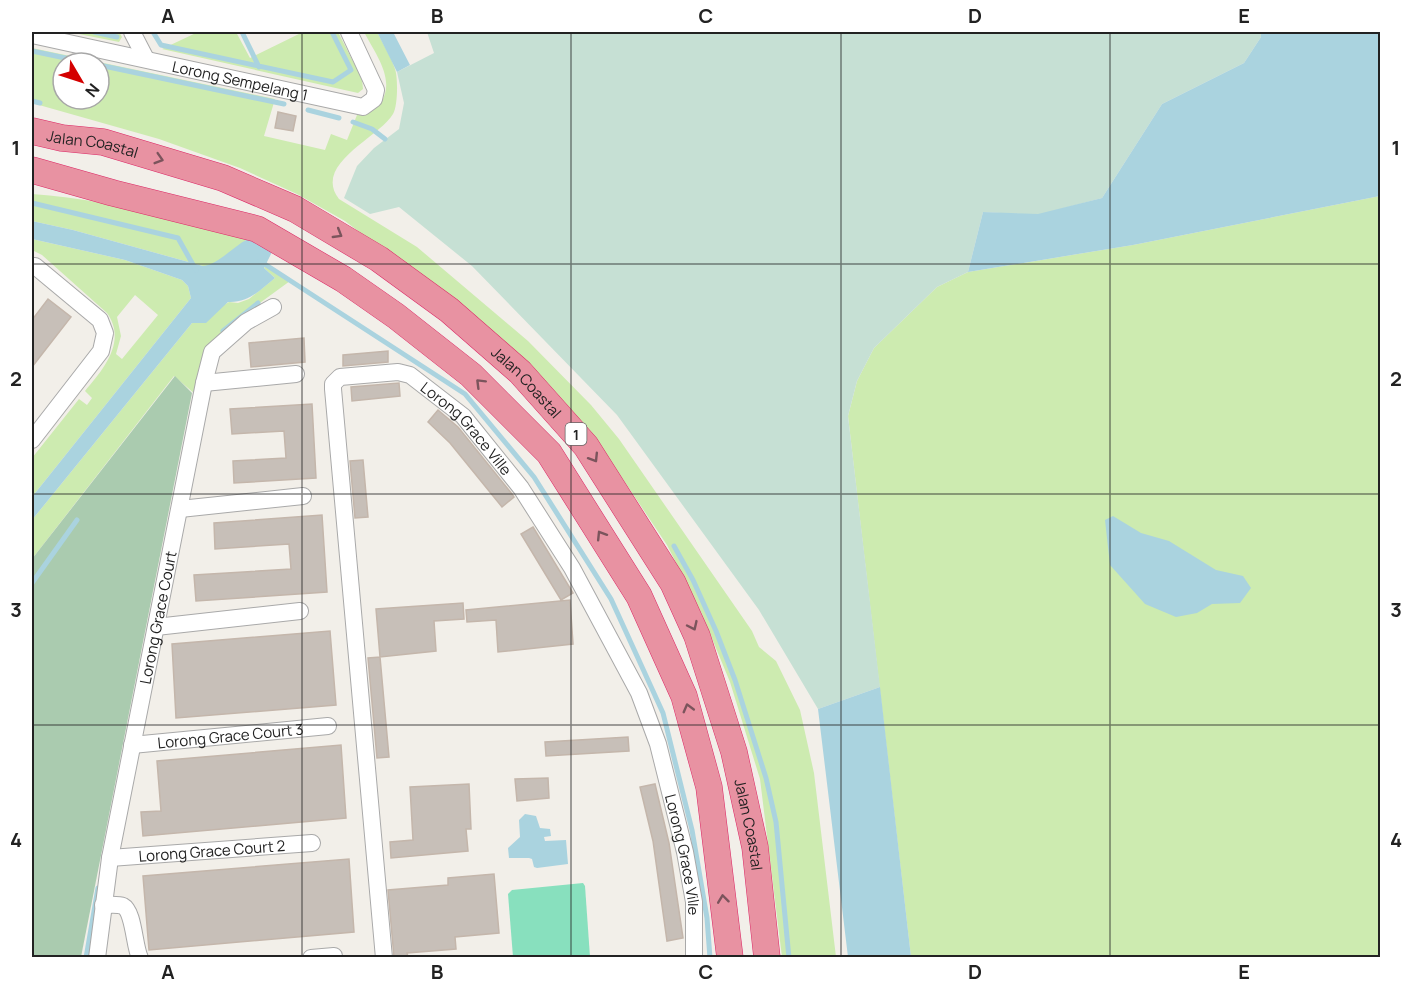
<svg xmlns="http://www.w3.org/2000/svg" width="1412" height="989" viewBox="0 0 1412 989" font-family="Manrope,sans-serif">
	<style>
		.grass { fill: #cdebb0; fill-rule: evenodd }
		.wetland { fill: #c6e0d4 }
		.cemetery { fill: #aacbaf }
		.pitch { fill: #88e0be }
		.water { fill: #aad3df }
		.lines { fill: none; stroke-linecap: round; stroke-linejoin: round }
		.stream { stroke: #aad3df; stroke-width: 5 }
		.building { fill: #c7bfb8; stroke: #c4b6ab; stroke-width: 1.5 }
		.minor-casing { stroke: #a9a9a9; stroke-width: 18 }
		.highway-casing { stroke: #dc2a67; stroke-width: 27 }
		.minor { stroke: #fff; stroke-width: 16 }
		.highway { stroke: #e892a2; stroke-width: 26 }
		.oneway { stroke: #7b545c }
		.grid { fill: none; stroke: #222; stroke-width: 1.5; stroke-opacity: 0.55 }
		.labels { text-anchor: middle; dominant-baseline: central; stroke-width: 5; stroke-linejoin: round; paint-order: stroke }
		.shield { fill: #fff; stroke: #646464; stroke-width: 1.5 }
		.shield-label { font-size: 14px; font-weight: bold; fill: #222 }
		.street-label { font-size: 15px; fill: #222; stroke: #fff }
		.neatline { fill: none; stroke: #222; stroke-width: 2 }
		.grid-label { font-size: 20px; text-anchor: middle; font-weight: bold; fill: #222 }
	</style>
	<rect width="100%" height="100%" fill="#f2efe9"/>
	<path class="grass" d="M69,32H119L122,37L119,42Z
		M198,32H236L250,58L303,32H338L362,79L363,89L358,93L162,49Z
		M364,32H377C383,44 391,56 395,69C398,77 398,106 393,114C379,138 312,164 339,199L417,247L528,341L591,405L619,439L752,631L759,647L776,661L800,710L814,773L836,957H782L760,779L730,682L701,612L667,545L594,436L552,388L514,351L345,221L297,194L240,168L159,139L32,103V48L275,99L264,136L325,150L331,134L347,140L357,115C368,114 375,111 381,102C396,80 375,53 364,32ZM63,63H99V99H63Z
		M32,194C79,197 126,207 172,218C207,227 241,235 274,248L272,252L248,239L212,266H203L73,230L32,221Z
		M1380,196V957H911L848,416L857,381L874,348L937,287L968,272L1133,245Z
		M32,239L125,260L182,280L188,286L191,298L32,497V458L79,399L87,405L92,398L85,391C104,369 127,341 107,313L42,255L32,250ZM135,295L158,315L122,359L116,354L121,336L117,317Z
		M267,264L290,281L231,324L212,342L195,394L174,376L32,559V520L192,323L229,302L238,303L249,299L275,278L264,268Z"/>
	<path class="wetland" d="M427,32H1261V37L1244,63L1162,104L1102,198L1038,215L983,212L968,272L937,287L874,348L857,381L848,416L880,687L818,709L759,610L617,415L472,266L399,207L370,214L344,198L357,166L374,148L399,129L404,103L397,72L434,53Z"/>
	<path class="cemetery" d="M175,376L192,393L81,957H32V559Z"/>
	<path class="pitch" d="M583,883L585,886L590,957H513L508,894L512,890Z"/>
	<path class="water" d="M377,32H393L410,65L397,72Z
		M1261,32H1380V196L1133,245L968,272L983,212L1038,214L1102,198L1162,104L1244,63L1261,37Z
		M32,221L73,230L203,266C218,265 232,247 248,239L272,252L264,268L275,278C260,290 249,303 228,302L206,323H192L32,520V497L191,298L188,286L182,280L125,260L32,239Z
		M1113,516L1141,533L1169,541L1216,570L1243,576L1251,588L1240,603L1212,604L1197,613L1176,617L1145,604L1110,565L1105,520Z
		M880,687L911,957H848L818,709Z
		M525,814L536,816L540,828L550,829L551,836L544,837L545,841L566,840L568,864L537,868L534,867L532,859L529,858H509L508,848L520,837L519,820Z"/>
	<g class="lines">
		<path class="stream" d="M94,32L117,37
			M153,32L161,45L333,82L351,70L332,32
			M242,32L259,67
			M32,51L89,63
			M99,65L284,104
			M32,101L40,103
			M308,110L339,118
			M353,122L372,129L385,139
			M32,203L178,238L196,270
			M260,261L465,394L534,477L611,599L663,713L692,830L707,918L710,958
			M223,331L258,303
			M674,546L693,580L716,631L735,680L766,778L776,822L789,958
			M32,583L77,520
			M86,958L98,888"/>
	</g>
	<path class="building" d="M278,112L296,116L293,131L275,128Z
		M48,299L71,317L32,367V320Z
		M304,338L305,362L251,367L249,343Z
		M388,351V362L343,366V355Z
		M399,383L400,396L352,401L351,387Z
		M312,404L316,478L234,483L233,461L286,458L284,431L232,434L230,409Z
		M438,410L458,427L512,494L514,497L502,507L450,443L428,422Z
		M363,460L368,517L355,518L350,461Z
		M322,515L327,592L196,601L194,575L291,569L289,544L215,549L214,523Z
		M533,527L573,593L561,600L521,534Z
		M570,600L573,644L498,652L496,620L467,622L466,610Z
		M463,603L464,619L434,621L436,651L380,657L376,609Z
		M330,631L336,705L176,718L172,644Z
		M380,657L389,757L377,758L368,658Z
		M628,737L629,751L546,756L545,742Z
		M341,745L346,818L143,836L141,812L161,811L157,761Z
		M548,778L549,798L517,801L515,779Z
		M469,784L471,829H466L468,851L391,858L390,842L413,840L410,787Z
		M655,784L669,843L683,938L667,941L653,841L640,787Z
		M349,859L354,932L149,950L143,876Z
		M494,874L499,933L455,937L456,949L407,953L408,957H394L388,890L448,885V878Z"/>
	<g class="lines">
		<defs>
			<g id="minor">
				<path d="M132,32L146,59"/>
				<path id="s1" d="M32,35L363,107L374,99L376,90L349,32"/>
				<path d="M32,266H35L100,320L105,333L101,351L32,440"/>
				<path d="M204,383L296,374"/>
				<path d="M180,509L303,496"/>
				<path d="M156,627L300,611"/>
				<path id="s2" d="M132,745L328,726"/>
				<path id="s3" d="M110,858L312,843"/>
				<path d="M103,905C109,905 118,904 123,906C134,912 134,946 140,958"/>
				<path id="s4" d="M97,958L110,858L204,383L212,352L246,322L273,307"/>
				<path d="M311,958L334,956"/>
				<path id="s5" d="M384,958L333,389V384L340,377L398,372L410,375L463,416L521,488L572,568L639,693L658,744L685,852L694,902V958"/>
			</g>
			<g id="highway">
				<path id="s6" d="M32,131L62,138L103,142L223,178L295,209L379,259L449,310L520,372L586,446L673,583L697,636L734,752L755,847L767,958"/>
				<path d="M32,170L113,193L257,229L343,279L396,316L471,375L549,453L639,596L684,696L709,787L730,958"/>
			</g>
		</defs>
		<use href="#minor" class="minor-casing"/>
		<use href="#highway" class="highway-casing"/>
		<use href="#minor" class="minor"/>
		<use href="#highway" class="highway"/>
	</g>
	<defs><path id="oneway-chevron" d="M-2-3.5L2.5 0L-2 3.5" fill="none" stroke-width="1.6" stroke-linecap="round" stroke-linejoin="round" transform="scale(1.5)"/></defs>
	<g class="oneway">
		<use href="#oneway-chevron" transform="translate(159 159) rotate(17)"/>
		<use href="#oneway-chevron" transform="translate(338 234) rotate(31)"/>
		<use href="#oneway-chevron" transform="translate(480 383) rotate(-135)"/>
		<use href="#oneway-chevron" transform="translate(594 458) rotate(58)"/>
		<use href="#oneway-chevron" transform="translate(601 535) rotate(-122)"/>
		<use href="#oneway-chevron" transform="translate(693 626) rotate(65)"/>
		<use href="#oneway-chevron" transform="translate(688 708) rotate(-105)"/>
		<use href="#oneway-chevron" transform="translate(723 899) rotate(-97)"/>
	</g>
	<path class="grid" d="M302,32V958M571,32V958M841,32V958M1110,32V958M32,264H1380M32,494H1380M32,725H1380"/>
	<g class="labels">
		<rect class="shield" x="565.5" y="423" width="21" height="22" rx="4.5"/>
		<g class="shield-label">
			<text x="576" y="434">1</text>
		</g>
		<g class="street-label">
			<text stroke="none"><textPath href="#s1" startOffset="213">Lorong Sempelang 1</textPath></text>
			<text stroke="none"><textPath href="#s6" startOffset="62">Jalan Coastal</textPath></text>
			<text stroke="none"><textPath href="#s6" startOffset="566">Jalan Coastal</textPath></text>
			<text stroke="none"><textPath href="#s5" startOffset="735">Lorong Grace Ville</textPath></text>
			<text stroke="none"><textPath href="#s4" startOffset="346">Lorong Grace Court</textPath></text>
			<text stroke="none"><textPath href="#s2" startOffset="99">Lorong Grace Court 3</textPath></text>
			<text stroke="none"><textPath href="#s6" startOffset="1070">Jalan Coastal</textPath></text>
			<text stroke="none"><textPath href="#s3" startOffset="102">Lorong Grace Court 2</textPath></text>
			<text stroke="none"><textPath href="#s5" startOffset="1221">Lorong Grace Ville</textPath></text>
		</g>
	</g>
	<rect width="1412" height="989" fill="none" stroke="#ffffff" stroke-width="66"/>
	<g transform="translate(81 81) rotate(129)"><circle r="28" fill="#ffffff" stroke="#a7a7a7" stroke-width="1.5"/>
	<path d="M0-4.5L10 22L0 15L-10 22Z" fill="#d40000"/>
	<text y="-9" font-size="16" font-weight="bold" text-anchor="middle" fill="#222222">N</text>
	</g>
	<rect x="33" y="33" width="1346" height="923" class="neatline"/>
	<g class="grid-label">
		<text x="168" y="23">A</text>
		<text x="437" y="23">B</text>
		<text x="706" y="23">C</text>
		<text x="975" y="23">D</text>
		<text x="1244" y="23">E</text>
		<text x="16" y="155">1</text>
		<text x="1396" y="155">1</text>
		<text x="16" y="386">2</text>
		<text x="1396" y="386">2</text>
		<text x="16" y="617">3</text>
		<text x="1396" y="617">3</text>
		<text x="16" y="847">4</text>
		<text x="1396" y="847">4</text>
		<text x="168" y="979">A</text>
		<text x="437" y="979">B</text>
		<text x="706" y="979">C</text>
		<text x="975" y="979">D</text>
		<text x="1244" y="979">E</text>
	</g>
</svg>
